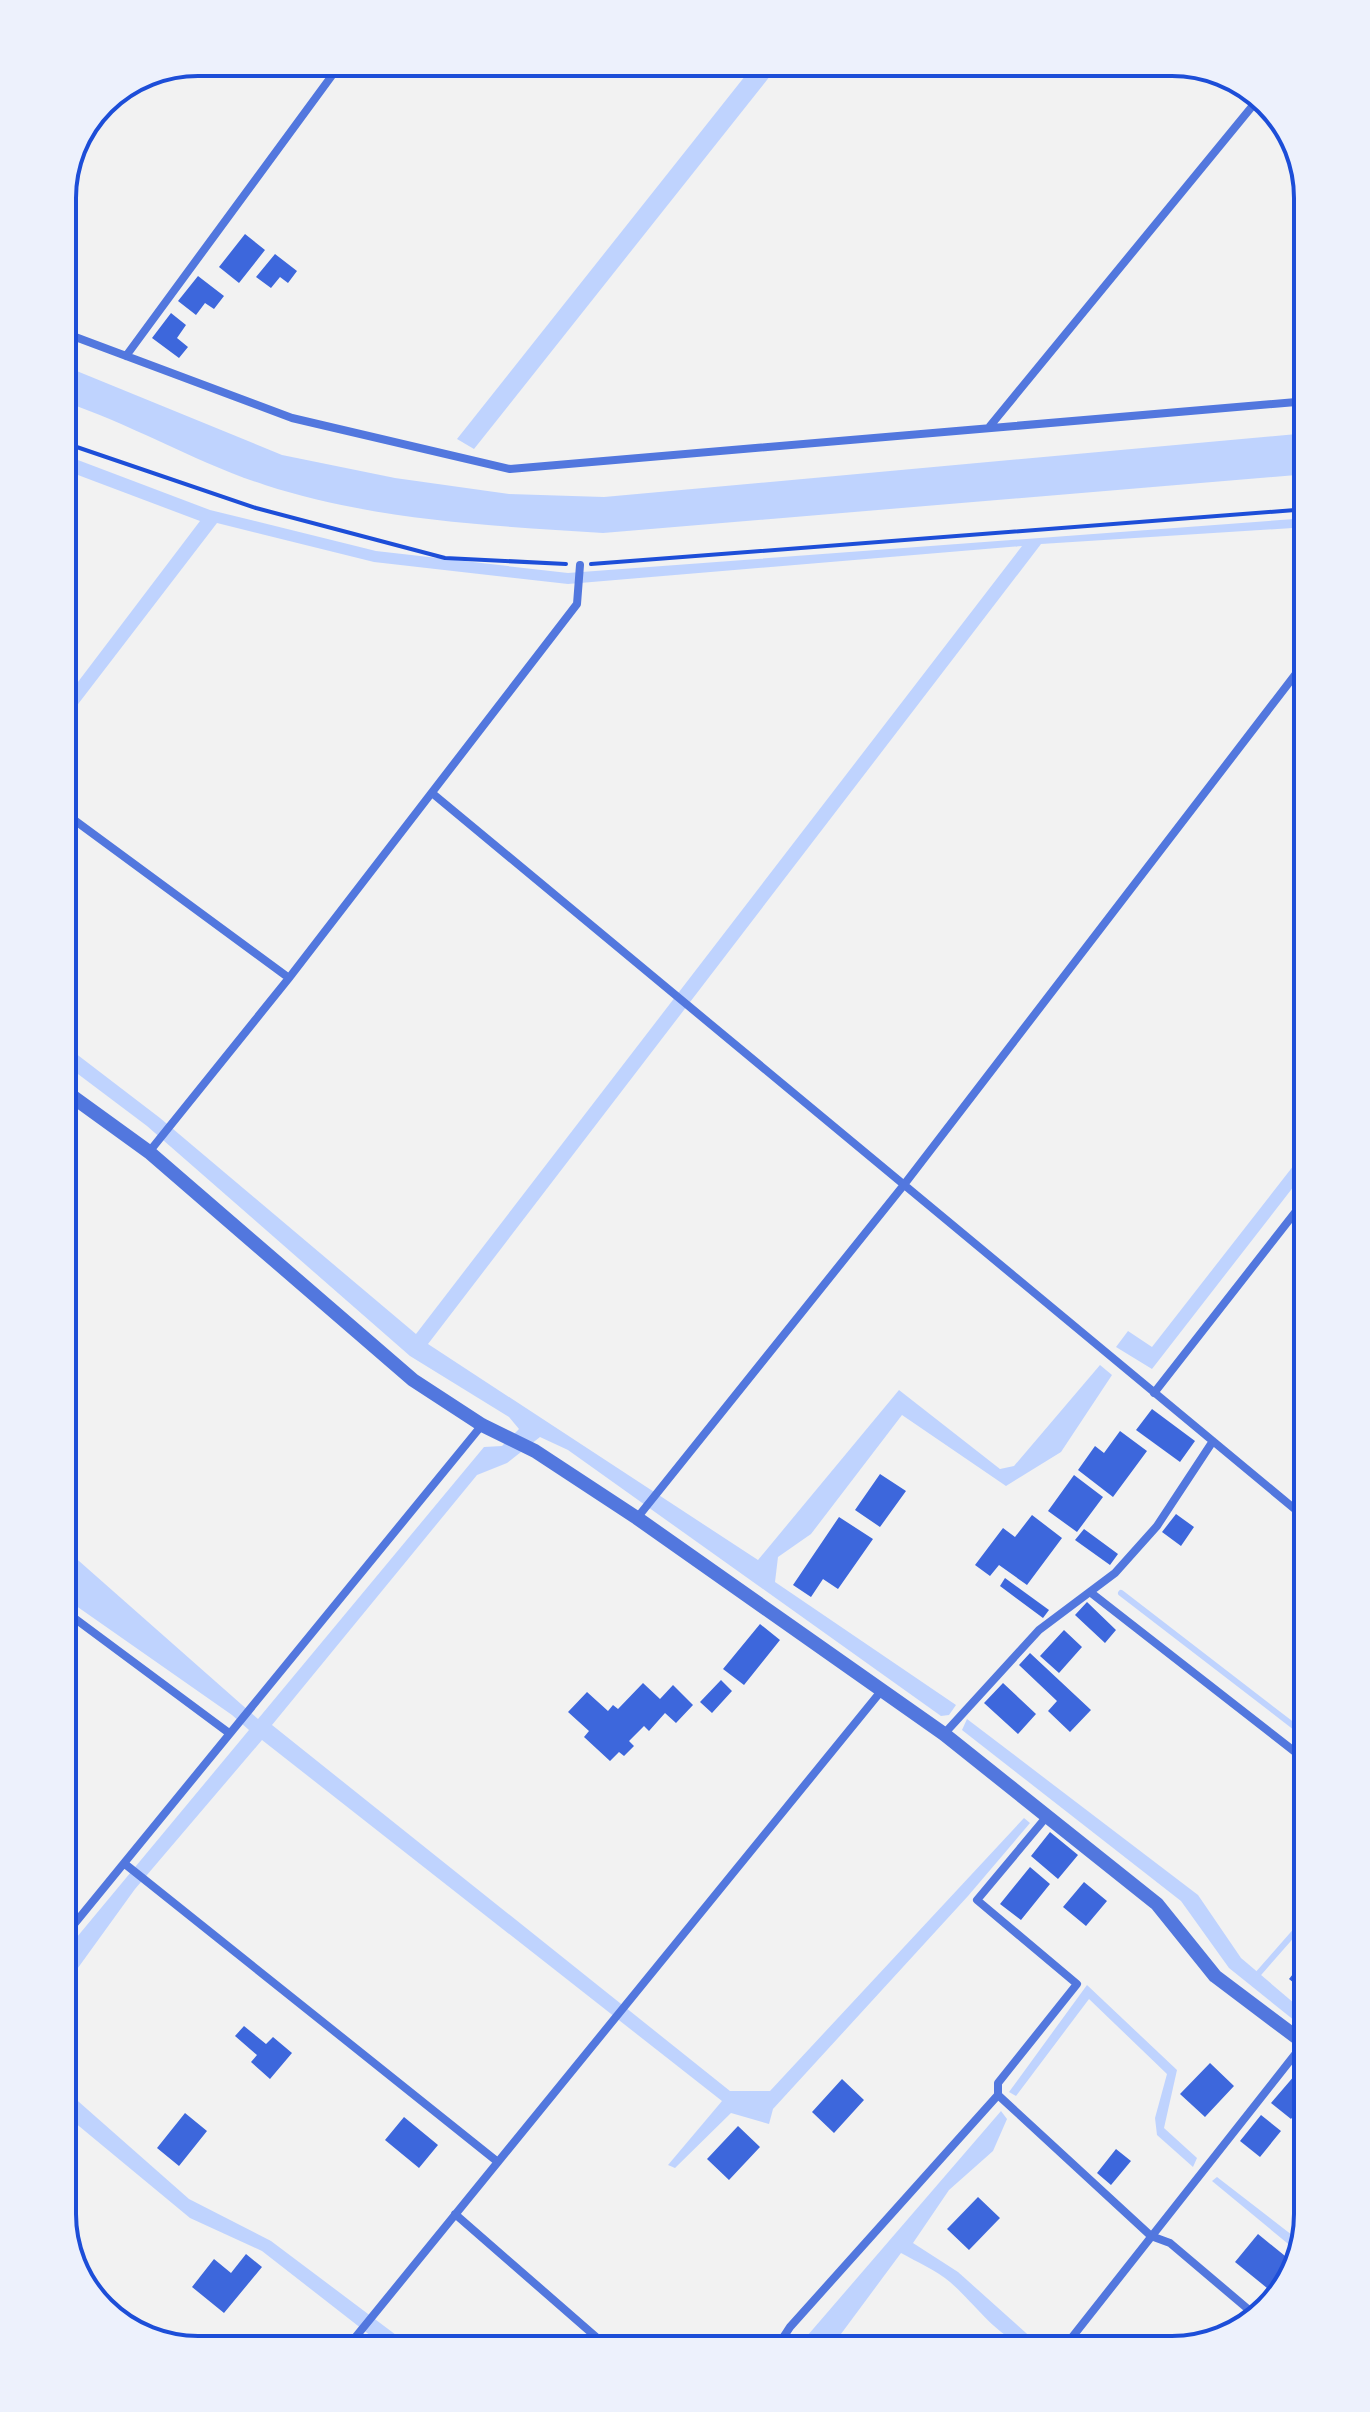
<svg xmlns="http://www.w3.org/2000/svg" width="1370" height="2412" viewBox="0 0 1370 2412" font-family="'IBM Plex Sans',sans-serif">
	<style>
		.water { fill: #bfd3fe }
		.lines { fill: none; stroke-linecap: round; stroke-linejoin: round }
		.stream { stroke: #bfd3fe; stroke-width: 6 }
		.building { fill: #3d67dc }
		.path { stroke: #1d4ed8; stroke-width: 4 }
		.minor { stroke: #5277de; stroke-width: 8 }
		.tertiary { stroke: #5277de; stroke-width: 14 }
		.rim { fill: none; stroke: #1d4ed8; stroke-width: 4 }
	</style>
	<rect width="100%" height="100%" fill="#f2f2f2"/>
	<path class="water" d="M753,66H778L474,449L457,439Z
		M62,365L282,455L395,478L509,494L604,497L1308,433V474L603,533C491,526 373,520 265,485C196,463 132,424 62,401Z
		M62,454L210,510L376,551L568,573L1308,518V527L1041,544L428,1344L758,1560L899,1390L1000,1469L1014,1466L1100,1365L1112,1375L1061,1452L1006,1486L902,1415L811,1534L778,1557L775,1582L956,1705L949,1715L941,1716L568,1450L540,1437L507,1463L477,1475L272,1725L730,2091H770L1024,1818L1030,1823L968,1896L773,2109L769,2124L731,2113L675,2168L668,2165L722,2101L262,1740L135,1889L62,1990V1955L249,1730L232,1715L62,1596V1546L258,1719L484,1447L502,1446L519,1429L509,1417L410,1356L147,1126L62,1062V1043L160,1118L416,1334L1022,546L568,584L374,562L217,523L62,725V703L200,521L62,469Z
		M1308,1147V1168L1152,1369L1116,1347L1128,1331L1152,1347Z
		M967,1719L1198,1895L1241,1958L1308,2015L1300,2025L1229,1968L1181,1901L962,1730Z
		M1087,1985L1177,2070L1164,2128L1197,2158L1193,2167L1157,2135L1155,2118L1167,2074L1089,1999L1016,2096L1009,2092Z
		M62,2087L189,2199L271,2241L416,2350H389L262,2251L190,2218L62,2112Z
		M1001,2111L1007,2119L993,2151L949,2190L913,2243L958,2272L1045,2350C1005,2350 978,2306 950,2282C936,2270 917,2262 901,2253L838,2338L855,2350H795Z
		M1217,2177L1301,2242L1298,2252L1212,2181Z"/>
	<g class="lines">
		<path class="stream" d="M1121,1593L1308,1737
			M1258,1974L1308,1917"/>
	</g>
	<path class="building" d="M245,234L265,250L239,283L219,267Z
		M275,254L297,271L288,283L280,277L271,288L256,277Z
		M198,276L224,296L214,309L205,303L196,315L178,301Z
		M171,313L186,325L177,338L188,347L179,358L152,338Z
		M1152,1409L1195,1441L1180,1462L1136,1430Z
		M1120,1431L1147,1451L1113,1497L1078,1470L1095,1446L1104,1453Z
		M880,1474L906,1491L880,1527L855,1510Z
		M1074,1475L1103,1497L1077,1532L1048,1511Z
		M1176,1514L1194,1527L1181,1546L1162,1532Z
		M1032,1515L1062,1538L1027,1585L999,1565L990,1576L975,1565L1003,1528L1015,1537Z
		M839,1517L873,1539L838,1589L823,1579L811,1597L793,1585Z
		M1084,1529L1118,1554L1110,1565L1075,1540Z
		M1005,1578L1049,1610L1043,1618L1000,1586Z
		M1087,1602L1116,1630L1105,1643L1075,1615Z
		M760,1624L780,1640L744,1685L723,1669Z
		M1064,1630L1082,1647L1059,1673L1040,1656Z
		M1030,1653L1091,1710L1070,1732L1048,1711L1057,1701L1019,1665Z
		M721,1680L732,1691L712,1713L700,1702Z
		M643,1683L660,1699L673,1685L693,1705L676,1723L665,1713L649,1731L644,1726L629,1741L634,1746L624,1756L619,1752L610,1761L584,1737L589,1731L568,1712L587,1692L608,1711L613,1705L618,1709Z
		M1003,1683L1036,1714L1018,1734L984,1703Z
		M1050,1832L1078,1855L1058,1879L1031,1856Z
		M1030,1867L1050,1884L1021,1920L1000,1904Z
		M1084,1882L1107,1901L1086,1926L1063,1907Z
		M1308,1955V1986L1304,1991L1289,1979Z
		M244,2026L266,2044L273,2037L292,2053L270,2079L251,2062L257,2055L235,2036Z
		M1210,2063L1234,2086L1205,2117L1180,2094Z
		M1295,2075L1308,2086V2098L1291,2119L1271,2103Z
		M842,2079L864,2100L834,2133L812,2112Z
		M185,2113L207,2131L179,2166L157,2148Z
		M1261,2115L1281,2131L1260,2157L1240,2141Z
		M404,2117L438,2145L419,2168L385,2140Z
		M738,2126L760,2147L729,2180L707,2159Z
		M1116,2149L1131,2161L1111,2185L1097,2173Z
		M978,2197L1000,2218L969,2250L947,2229Z
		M1258,2234L1290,2260L1267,2288L1235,2262Z
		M246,2254L262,2267L224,2313L192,2287L214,2259L231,2273Z"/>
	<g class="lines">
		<path class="path" d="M62,442L256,508L445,558L566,564
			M591,564L1308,509"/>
		<path class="minor" d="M62,332L292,418L510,469L1308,401
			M126,356L336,70
			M990,426L1259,98
			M432,793L1308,1520
			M62,811L289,978
			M149,1152L289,978L577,604L580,565
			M1154,1393L1308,1196
			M637,1518L903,1186L1308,658
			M1090,1592L1308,1762
			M62,1609L229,1733
			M944,1734L1039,1630L1115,1573L1157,1526L1213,1441
			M1048,1815L977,1900L1077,1984L998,2083V2095L1151,2236L1170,2243L1255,2315
			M125,1864L498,2162
			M62,1939L482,1425
			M455,2214L611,2350
			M345,2350L882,1690
			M775,2350L790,2327L998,2095
			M1062,2350L1304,2043"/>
		<path class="tertiary" d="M62,1089L149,1152L413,1380L482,1425L535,1451L637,1518L944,1734L1157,1904L1215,1976L1308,2046"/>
	</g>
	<path d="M0 0H1370V2412H0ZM198 76H1172A122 122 0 0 1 1294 198V2214A122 122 0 0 1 1172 2336H198A122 122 0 0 1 76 2214V198A122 122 0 0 1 198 76Z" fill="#edf1fc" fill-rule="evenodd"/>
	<path class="rim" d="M198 76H1172A122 122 0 0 1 1294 198V2214A122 122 0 0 1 1172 2336H198A122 122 0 0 1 76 2214V198A122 122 0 0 1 198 76Z"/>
</svg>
